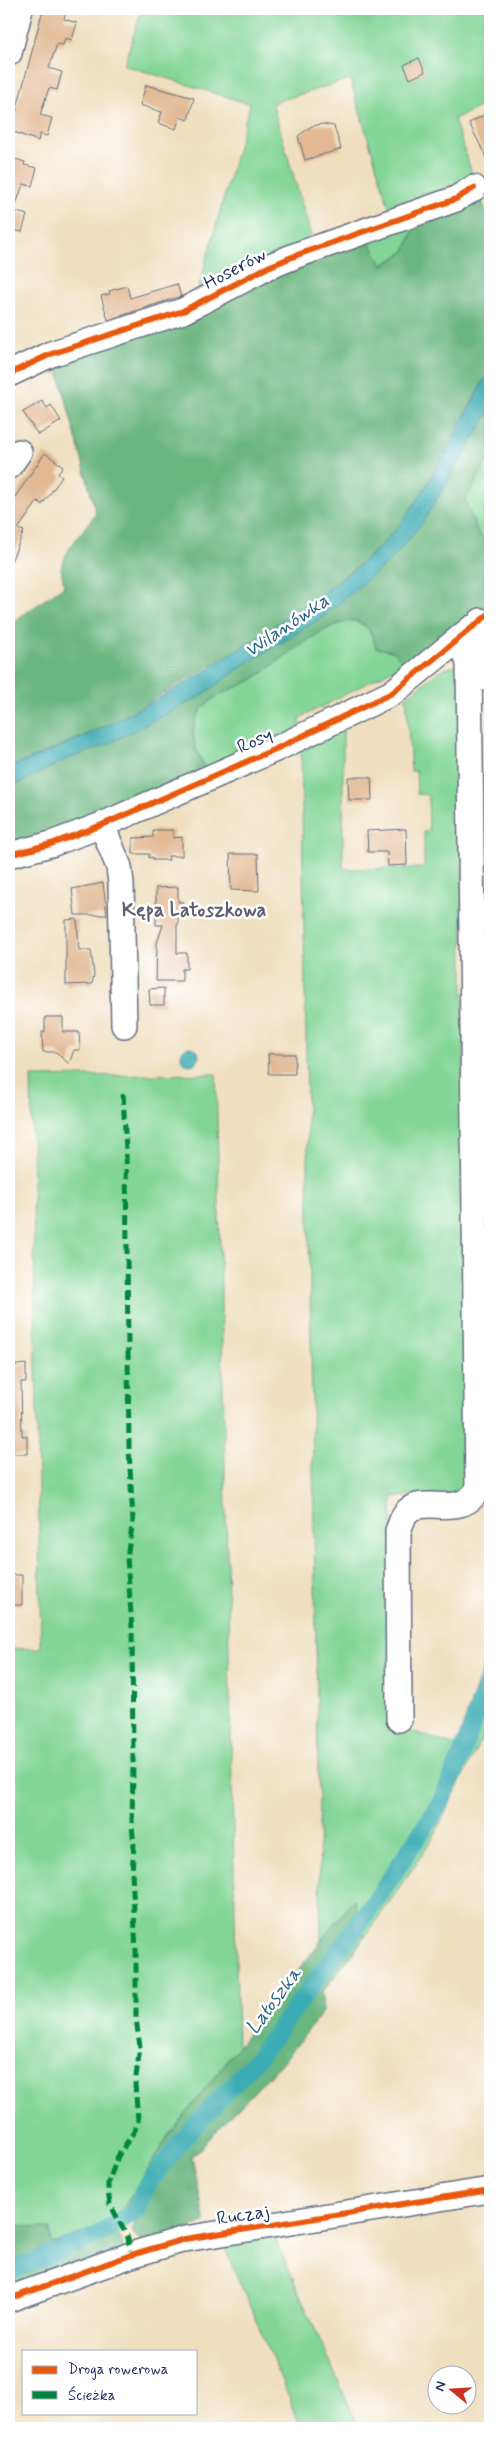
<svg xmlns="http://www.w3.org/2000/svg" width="499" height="2437" viewBox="0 0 499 2437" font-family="Mynerve,sans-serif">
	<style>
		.green { fill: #83d597; stroke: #4f827a }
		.forest { fill: #6ab680; stroke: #42726f }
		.water { fill: #3aacb3; stroke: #2a6e88 }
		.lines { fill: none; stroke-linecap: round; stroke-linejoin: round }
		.canal { stroke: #3aacb3; stroke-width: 18 }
		.building { fill: #e2b994 }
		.minor-casing { stroke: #656d80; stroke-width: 28 }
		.path { stroke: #656d80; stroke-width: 3; stroke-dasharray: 4 4; stroke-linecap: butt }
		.minor { stroke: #fff; stroke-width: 25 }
		.quiet { stroke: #00873e; stroke-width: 5; stroke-dasharray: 10 5; stroke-linecap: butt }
		.cycleway-casing { stroke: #fff; stroke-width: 9 }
		.cycleway { stroke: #e8590c; stroke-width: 6 }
		.labels { text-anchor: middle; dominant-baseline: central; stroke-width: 5; stroke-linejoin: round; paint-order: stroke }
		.street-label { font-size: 19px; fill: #1b2f5e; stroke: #fff }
		.water-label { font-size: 20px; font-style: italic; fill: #276180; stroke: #fff }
		.neighbourhood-label { font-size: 20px; font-weight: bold; fill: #615f71; stroke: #fff }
	</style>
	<rect width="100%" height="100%" fill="#fff"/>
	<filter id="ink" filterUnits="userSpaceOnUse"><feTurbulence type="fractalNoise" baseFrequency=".02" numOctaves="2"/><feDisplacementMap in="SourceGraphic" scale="10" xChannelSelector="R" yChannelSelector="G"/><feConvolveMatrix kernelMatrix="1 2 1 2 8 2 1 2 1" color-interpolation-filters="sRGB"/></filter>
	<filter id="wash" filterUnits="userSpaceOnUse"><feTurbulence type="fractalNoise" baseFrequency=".0096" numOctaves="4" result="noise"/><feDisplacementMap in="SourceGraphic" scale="20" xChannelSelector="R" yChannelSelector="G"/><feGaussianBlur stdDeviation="1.12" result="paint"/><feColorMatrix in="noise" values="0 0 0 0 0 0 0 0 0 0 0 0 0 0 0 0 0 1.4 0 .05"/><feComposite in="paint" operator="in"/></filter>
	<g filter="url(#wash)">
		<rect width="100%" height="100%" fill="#efdfbf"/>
		<path class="green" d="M142,9H490V102L454,119L475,182L391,214L350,79L272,103L313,242L197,294L250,104L124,65Z
			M416,223L405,251L383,265L368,240Z
			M490,455V542L479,535L465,501Z
			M353,621C369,625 371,633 376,648L393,651L405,663L300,718V728L206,769C196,752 188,734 198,715C210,693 239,689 258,676C287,656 317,626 353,621Z
			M460,664L468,1483L457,1494L392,1497L393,1727L408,1730L456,1746L487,1656L488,1635H490V1716L487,1727L432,1840L365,1937L354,1900L321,1944L301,749L343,730V869L424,868V831H429L428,795L417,794L416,771H411L406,697L441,670Z
			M216,1074L238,2047L168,2136L125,2206L88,2235L50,2243V2229L9,2224V1649L41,1648L31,1077Z
			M274,2236L359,2428H302L224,2246Z"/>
		<path class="forest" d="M481,197L490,224V369L422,493L400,525L377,549L335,584L262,635L109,725L9,768V625L64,586L61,568L68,550L96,513L60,378L53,361L315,256L368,240L383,265L405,251L416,223Z
			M490,411V455L465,501L479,535L490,542V603L422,654L405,663L393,651L376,648C372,635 369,622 354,621C329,619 279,662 258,676C239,689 210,693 198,715C188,734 196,752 206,769L59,833L9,847V788L65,760L106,745L201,696L241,667L323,617L422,523Z
			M354,1899L365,1937L322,1993L323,2012L287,2057L192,2157L205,2223L144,2244L134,2236L132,2230L136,2221L125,2206L168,2136Z
			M105,2222L111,2231L118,2232L124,2251L9,2291V2224L50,2229L51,2243L88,2235Z"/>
		<path class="water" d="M490,369V411L422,523L391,560L323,617L241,667L201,696L106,745L65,760L9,788V768C42,754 77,741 110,724C178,689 244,648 307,604C339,581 377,555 401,523C437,476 462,421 490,369Z
			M181 1056a9 9 0 1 1 18 0a9 9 0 1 1-18 0Z"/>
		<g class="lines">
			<path class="canal" d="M9,2272L100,2234L136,2211L147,2185L183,2139L256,2060L374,1903L440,1804L460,1759L490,1677"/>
		</g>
		<g id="blocks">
			<path class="building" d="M45,9L66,11L64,19L77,23L72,40L65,38L63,45L57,44L49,68L62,72L57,90L49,88L40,115L52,118L47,136L40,134L38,141L11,131L42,13L44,14Z
				M419,58L425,72L410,79L404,65Z
				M146,85L194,98L188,120L180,117L176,129L158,123L162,112L140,105Z
				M490,112V164L469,123Z
				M322,124L334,126L341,149L305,160L298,136L312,126Z
				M9,157L25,162L24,165L37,168L32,186L23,184L14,211L27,215L22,232L9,229Z
				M177,284L181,296L108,320L101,296L110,294L109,291L127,286L130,298Z
				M42,401L47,408L51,405L61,421L38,435L23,412Z
				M45,453L63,466L58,474L62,477L42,505L38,501L18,529L24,531L9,566V506Z
				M348,777H371L372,800H349Z
				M406,829L407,865L388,866L387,852H368L367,831Z
				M153,830H173V838L182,837V856H168L169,860H153V857L149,858V854H133V838L153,837Z
				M230,854H258L259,891L231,890Z
				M103,883L107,915H75L72,889Z
				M178,887V902H183L184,915H178V925H177V953H187V969H182V981H156L157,943L163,925H156V888Z
				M77,919L79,950H91L94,975L92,984L66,985V920Z
				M164,988V1005H150L149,989Z
				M45,1017H63V1032H79L80,1050H74L69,1064L56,1052H43L42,1032H45Z
				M268,1054H295V1074H269Z
				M26,1364V1382H21L22,1436H27V1454H9V1366Z
				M9,1575H22V1605H9Z"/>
		</g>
	</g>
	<g filter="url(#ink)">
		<use href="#blocks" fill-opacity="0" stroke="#656d80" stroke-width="1"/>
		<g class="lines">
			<defs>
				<path id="minor" d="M9,53L20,9
					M9,374L51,354L183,311L268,267L297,255L456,199L474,188
					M9,466L19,452
					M481,621L482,678
					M102,825L119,867L121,883L124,1025
					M9,855L51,844L102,825L280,747L392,693L472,628
					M399,1719L398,1531C401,1524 403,1514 409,1510C427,1496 462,1519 478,1489L469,663L460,638
					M9,2299L131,2255L185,2239L490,2190"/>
			</defs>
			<use href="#minor" class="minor-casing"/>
			<path class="path" d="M489,1509L490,1570"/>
			<use href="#minor" class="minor"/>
			<path class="quiet" d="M123,1094L126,1151L129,1449L133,1521L127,1557L132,1629L133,1764L132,1826L134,1844L132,1872L136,1951V2019L140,2047L135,2084L138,2120L135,2130L118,2156L108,2183V2190L110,2204L128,2238L131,2255"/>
			<defs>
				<path id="cycleway" d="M9,374L51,354L183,311L268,267L297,255L456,199L474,188
					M9,855L51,844L102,825L280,747L392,693L490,613
					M9,2299L131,2255L185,2239L490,2190"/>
			</defs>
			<use href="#cycleway" class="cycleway-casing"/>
			<use href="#cycleway" class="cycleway"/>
		</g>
	</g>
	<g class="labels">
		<g class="street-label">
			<text transform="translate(235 269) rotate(-28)">Hoserów</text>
			<text transform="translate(255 741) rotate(-24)">Rosy</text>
			<text transform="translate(243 2215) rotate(-9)">Ruczaj</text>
		</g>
		<g class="water-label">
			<text transform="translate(287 626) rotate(-34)">Wilanówka</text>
			<text transform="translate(274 2001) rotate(-53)">Latoszka</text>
		</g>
		<g class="neighbourhood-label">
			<text x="194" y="910">Kępa Latoszkowa</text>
		</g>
	</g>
	<rect width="499" height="2437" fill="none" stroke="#fff" stroke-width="30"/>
	<rect x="22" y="2350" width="175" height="65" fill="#ffffff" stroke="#a4acbf"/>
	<rect x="32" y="2366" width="25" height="8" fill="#e8590c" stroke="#a4acbf"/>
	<text x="68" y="2374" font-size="15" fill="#1b2f5e">Droga rowerowa</text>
	<rect x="32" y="2391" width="25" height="8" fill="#00873e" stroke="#a4acbf"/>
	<text x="68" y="2400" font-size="15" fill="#1b2f5e">Ścieżka</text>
	<g transform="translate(452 2390) rotate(288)"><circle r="24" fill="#ffffff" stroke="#a4acbf"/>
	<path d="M0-4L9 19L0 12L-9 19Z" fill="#c8321e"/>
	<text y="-8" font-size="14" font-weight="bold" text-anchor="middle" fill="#1b2f5e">N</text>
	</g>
</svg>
